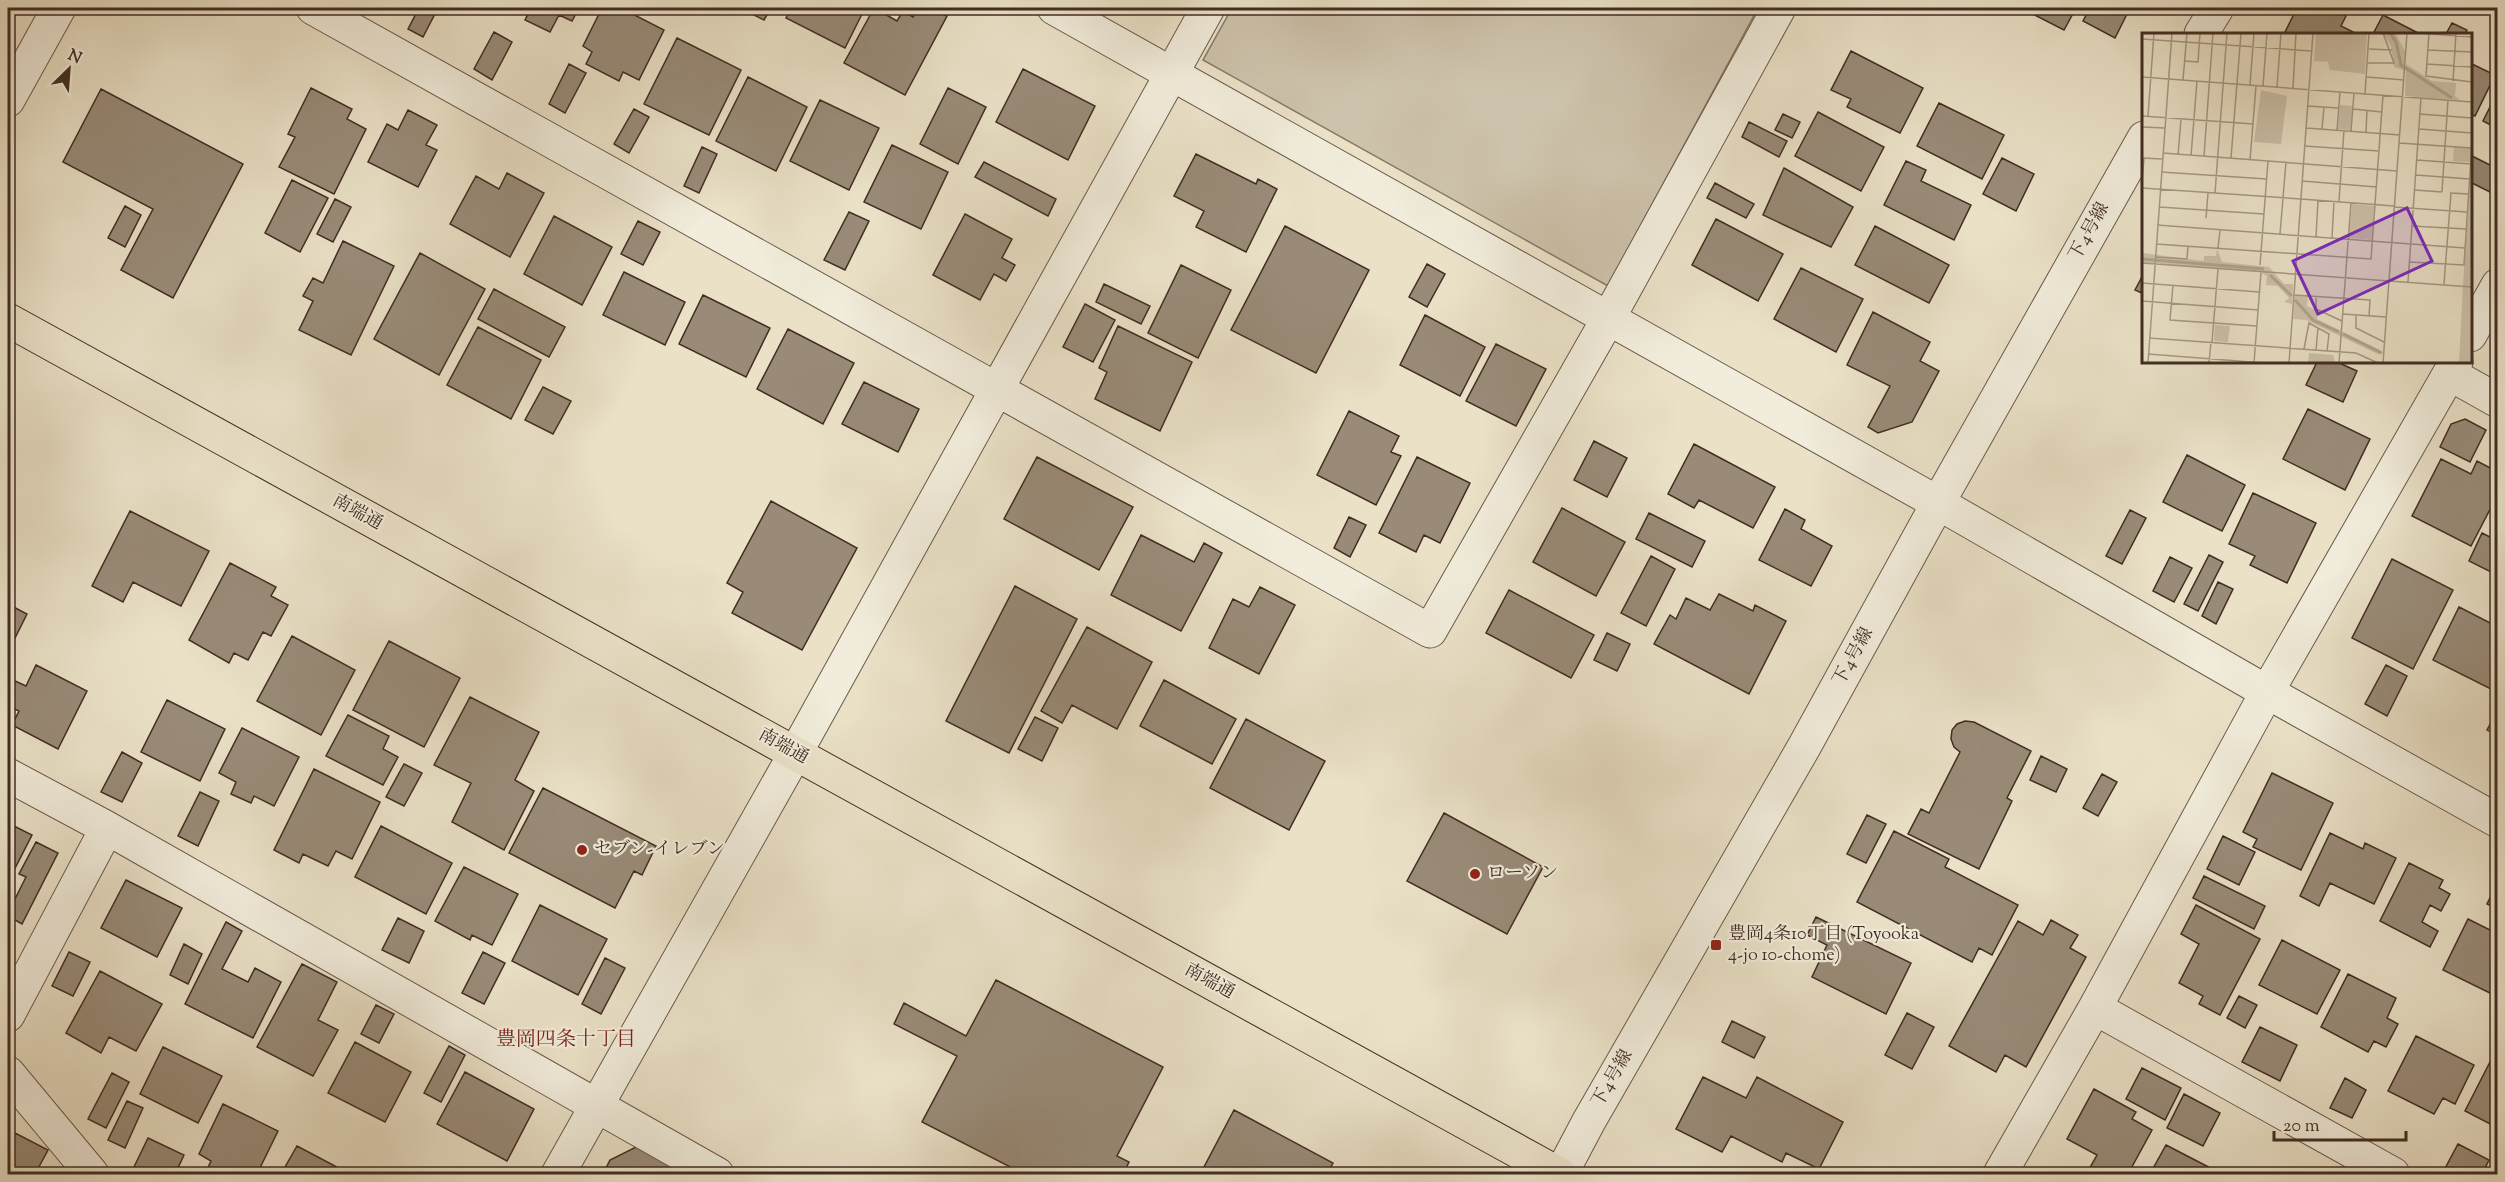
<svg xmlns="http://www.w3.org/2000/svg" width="2505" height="1182" viewBox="0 0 2505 1182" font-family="'Sorts Mill Goudy','Noto Serif JP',serif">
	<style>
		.green { fill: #cdc2ab; stroke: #877866; stroke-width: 1.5 }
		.building { fill: #998b78; stroke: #412d22; stroke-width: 1.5 }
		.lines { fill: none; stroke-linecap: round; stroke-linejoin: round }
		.minor-casing { stroke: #6b5a4b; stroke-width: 35 }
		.major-casing { stroke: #412d22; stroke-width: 35 }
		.minor { stroke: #f1ecdb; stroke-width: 33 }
		.major { stroke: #eae1c7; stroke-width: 33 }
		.poi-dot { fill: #8f2418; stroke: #f1ecdb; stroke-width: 2 }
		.labels { text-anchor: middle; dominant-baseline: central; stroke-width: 4.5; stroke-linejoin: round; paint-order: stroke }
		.street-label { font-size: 18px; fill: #412d22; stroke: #f1ecdb }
		.poi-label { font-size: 18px; fill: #412d22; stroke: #f1ecdb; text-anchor: start }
		.neighbourhood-label { font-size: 20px; fill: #7a1f14; stroke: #f1ecdb }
		.inset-river { fill: none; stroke: #b1a48f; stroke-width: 3 }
		.inset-road { fill: none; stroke: #a69985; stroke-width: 1.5 }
		.view { fill: #7b2cbf; fill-opacity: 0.15; stroke: #7b2cbf; stroke-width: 3 }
		.inset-edge { fill: none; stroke: #412d22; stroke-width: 3 }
	</style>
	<rect width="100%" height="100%" fill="#eae1c7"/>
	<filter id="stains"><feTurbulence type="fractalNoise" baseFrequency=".00333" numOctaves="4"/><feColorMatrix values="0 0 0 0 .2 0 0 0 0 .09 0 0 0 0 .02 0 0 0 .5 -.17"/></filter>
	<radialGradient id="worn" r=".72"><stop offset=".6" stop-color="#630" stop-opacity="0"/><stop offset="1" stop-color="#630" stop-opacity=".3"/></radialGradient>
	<path class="green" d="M1232,8H1758L1608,286L1203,60Z"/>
	<path class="building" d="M419,8H438L423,37L408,29Z
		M531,8H579L572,21L559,15L550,32L525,20Z
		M602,8H621L664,30L639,80L623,72L619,81L586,64L592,52L583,46Z
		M740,8H771L764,20Z
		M791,8H865L845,48L786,18Z
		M874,8L897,21L903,11L913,17L918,8H930L947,16L905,95L844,63Z
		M2021,8H2076L2064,30Z
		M2090,8H2130L2115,38L2083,21Z
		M2297,8H2329L2346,16L2341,26L2357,34H2284Z
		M2383,15L2420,34H2373Z
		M2452,23L2467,30L2465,34H2446Z
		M494,32L512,42L492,80L474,69Z
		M677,38L741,70L709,135L644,104Z
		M1851,51L1923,88L1900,133L1847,107L1851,99L1831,90Z
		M2470,63L2495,75L2475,116L2470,114Z
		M569,64L586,73L565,113L549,104Z
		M1023,69L1095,106L1068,160L996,122Z
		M748,77L807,107L776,171L716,141Z
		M311,88L352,109L347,119L366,129L334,194L279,167L295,137L288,134Z
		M948,88L986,107L958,164L920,144Z
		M101,89L243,164L173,298L121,270L153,209L63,162Z
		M2498,91V129L2483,121Z
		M820,100L879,128L849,190L790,161Z
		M1939,103L2004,135L1982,179L1917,146Z
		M634,109L649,117L629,153L614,144Z
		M408,110L437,125L426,145L437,150L418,187L368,162L387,124L398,130Z
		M1818,112L1884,147L1861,191L1795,156Z
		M1783,114L1800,122L1792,138L1775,130Z
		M1749,122L1787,141L1779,157L1742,137Z
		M892,145L948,172L921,229L864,202Z
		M702,147L717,154L699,193L684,186Z
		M1196,154L1256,184L1258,179L1277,189L1246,252L1196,227L1204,211L1174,196Z
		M2470,155L2498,169V196L2470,182Z
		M2002,158L2034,174L2016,211L1983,194Z
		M1906,161L1926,170L1921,181L1971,205L1954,240L1884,205Z
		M984,162L1056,199L1048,216L975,177Z
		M1784,168L1853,207L1831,247L1763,215Z
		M507,173L544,193L510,257L450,224L476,176L499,189Z
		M292,180L328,198L300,252L265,233Z
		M1715,183L1754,204L1746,218L1707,198Z
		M335,199L351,207L333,242L317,234Z
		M125,206L141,215L125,247L108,238Z
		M849,212L869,221L845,270L824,260Z
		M965,214L1012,239L1002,258L1015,265L1006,281L994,274L980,300L933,275Z
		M554,216L612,247L582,305L524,274Z
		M1716,219L1783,254L1758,301L1692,265Z
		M638,221L660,232L643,265L621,254Z
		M1285,226L1369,270L1316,373L1231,330Z
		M1875,226L1949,265L1929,303L1855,265Z
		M343,241L394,266L351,355L299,330L313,301L303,296L313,278L323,283Z
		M420,253L485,289L439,375L374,339Z
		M1427,264L1445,274L1427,307L1409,297Z
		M1181,265L1231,290L1198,358L1148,333Z
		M1801,268L1863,299L1836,352L1774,319Z
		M624,272L685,302L665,345L603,315Z
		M2144,273V294L2135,290Z
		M1104,284L1150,306L1141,324L1096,302Z
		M494,289L565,327L549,357L478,319Z
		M703,295L770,328L746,377L679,344Z
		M1085,304L1115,320L1093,362L1063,347Z
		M1873,312L1930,342L1920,361L1939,371L1912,422L1878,433L1868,427L1890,386L1847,365Z
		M1425,315L1485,347L1460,396L1400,365Z
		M1118,326L1192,362L1160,431L1095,399L1107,372L1099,368Z
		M478,327L541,360L511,419L447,385Z
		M788,329L854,363L823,424L757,389Z
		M1496,344L1546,369L1516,426L1466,401Z
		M2317,362H2337L2357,371L2343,402L2306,385Z
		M864,382L919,409L898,452L842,424Z
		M543,387L571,401L553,434L525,420Z
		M2308,409L2370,439L2345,490L2283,459Z
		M1349,411L1399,436L1391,452L1401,456L1376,505L1317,475Z
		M2465,419L2486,430L2470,462L2440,447L2451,424Z
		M1594,441L1627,458L1607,497L1574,480Z
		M1694,444L1775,487L1753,528L1699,500L1694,508L1668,494Z
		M2187,455L2245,485L2222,531L2163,502Z
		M1037,457L1133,507L1099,570L1004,519Z
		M1417,457L1470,483L1440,543L1424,535L1416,552L1379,533Z
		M2441,459L2471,474L2477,461L2498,472V494L2471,546L2412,516Z
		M2253,493L2316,523L2287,583L2250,565L2255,556L2229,544Z
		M771,501L857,548L802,650L732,613L743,592L727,583Z
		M1562,508L1625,542L1596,596L1533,562Z
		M1785,509L1805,520L1801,529L1832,546L1811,586L1759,560Z
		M2130,510L2146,518L2122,564L2106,556Z
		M130,511L209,551L181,606L133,582L123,602L92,586Z
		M1649,513L1705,541L1692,567L1636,539Z
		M1349,517L1366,525L1350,557L1334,548Z
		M2482,533L2498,541V563L2493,573L2469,561Z
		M1141,535L1194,562L1204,543L1222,553L1181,631L1111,595Z
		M2209,555L2223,562L2198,611L2184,604Z
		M1651,556L1675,569L1646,626L1621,613Z
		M2170,557L2192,568L2174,602L2153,591Z
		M2392,559L2453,590L2413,669L2352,638Z
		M230,563L276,587L271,596L288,605L271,636L263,632L248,660L234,653L229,663L189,640Z
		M2218,582L2233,589L2216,624L2202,616Z
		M1015,586L1077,619L1009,753L946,721Z
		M1260,587L1295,605L1259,674L1209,648L1233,599L1249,607Z
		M1509,590L1594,635L1571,678L1486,633Z
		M1719,594L1753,611L1755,605L1786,621L1749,694L1654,644L1670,615L1676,619L1686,598L1710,610Z
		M8,604L27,614L8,652Z
		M2459,607L2498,627V687L2495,691L2433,660Z
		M1087,627L1152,662L1117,729L1072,705L1062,723L1041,711Z
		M1607,633L1630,644L1617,671L1594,660Z
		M292,636L355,670L321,735L257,701Z
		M389,641L460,678L424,747L353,710Z
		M36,665L87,691L58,749L12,725L19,711L8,706V691L13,680L26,686Z
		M2386,665L2407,676L2387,716L2365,704Z
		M1164,680L1236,719L1212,764L1140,726Z
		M470,697L539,732L515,780L534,791L504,850L452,822L471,783L434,765Z
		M167,700L225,729L200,781L141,752Z
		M2498,710V735L2487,730Z
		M348,715L389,736L383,749L398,757L383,785L326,756Z
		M1035,717L1058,728L1042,761L1018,749Z
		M1246,719L1325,761L1289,830L1210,788Z
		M1965,721L1974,722L2031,751L2007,798L2012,801L1979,869L1908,834L1921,809L1929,813L1960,752L1954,747L1951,739L1952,730L1957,724Z
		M242,728L299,757L274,806L254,796L251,803L231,794L236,782L219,773Z
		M122,752L142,763L122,802L101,792Z
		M2041,756L2067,769L2056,792L2030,780Z
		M404,764L422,773L404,806L386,797Z
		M314,769L380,802L352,859L336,851L328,866L303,854L299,863L274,850Z
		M2272,773L2333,803L2301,870L2253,847L2257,839L2243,832Z
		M2102,774L2117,782L2098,816L2083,808Z
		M543,788L656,846L642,875L634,871L615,908L509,853Z
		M200,792L219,801L198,846L178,836Z
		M1444,813L1543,867L1507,934L1407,881Z
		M1867,815L1886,824L1866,863L1847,854Z
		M8,823L32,835L9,880L8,879Z
		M381,826L452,863L426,914L355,877Z
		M1894,831L1949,859L1945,867L2018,905L1992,955L1979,948L1972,962L1857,902Z
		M2330,833L2363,849L2365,843L2396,858L2374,904L2330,883L2319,906L2300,896Z
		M2223,836L2255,852L2239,885L2207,869Z
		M36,842L58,853L22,924L8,916V913L26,877L19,874Z
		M2409,863L2443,880L2439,888L2450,894L2441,911L2430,905L2422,922L2438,931L2430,947L2380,921Z
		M464,867L518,894L492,945L472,935L470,940L435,921Z
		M2204,876L2265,906L2254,929L2193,898Z
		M126,880L182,908L157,957L101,928Z
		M2498,882V909L2487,904Z
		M540,905L607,939L578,995L512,961Z
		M2196,905L2260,939L2220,1015L2199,1004L2203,996L2179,983L2199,944L2181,934Z
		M1816,917L1911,963L1886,1014L1812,977L1827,945L1807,935Z
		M398,918L424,931L409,963L382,950Z
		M2468,919L2498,934V997L2443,970Z
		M2051,920L2078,935L2070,948L2086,957L2026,1067L2005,1055L1996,1072L1949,1046L2018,921L2043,935Z
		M226,922L242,931L222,969L248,982L255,968L281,982L253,1038L185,1004Z
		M2282,940L2340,970L2317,1014L2259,985Z
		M184,944L202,954L188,984L170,975Z
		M69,952L90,962L73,996L52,986Z
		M483,952L505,963L484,1004L462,993Z
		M605,958L625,968L601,1014L582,1004Z
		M302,964L337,982L318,1020L338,1030L313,1076L257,1047Z
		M100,971L162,1004L136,1051L109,1037L101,1053L66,1033Z
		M2348,974L2396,998L2387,1018L2398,1024L2386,1047L2374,1041L2368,1052L2321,1027Z
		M996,980L1163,1067L1117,1156L1129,1162L1123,1174H1024L922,1122L957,1056L894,1024L904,1003L966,1036Z
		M2239,996L2257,1005L2245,1028L2227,1018Z
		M376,1005L394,1014L379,1043L361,1034Z
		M1907,1013L1934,1027L1912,1069L1885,1055Z
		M1732,1021L1765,1037L1754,1058L1722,1042Z
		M2260,1027L2297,1045L2280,1081L2242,1062Z
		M2416,1036L2474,1065L2455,1104L2443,1098L2434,1114L2388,1091Z
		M355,1042L411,1072L385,1122L328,1093Z
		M449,1046L465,1055L441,1102L424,1093Z
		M163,1047L222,1076L198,1123L140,1094Z
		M2493,1056L2498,1059V1128L2465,1111Z
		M2142,1068L2181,1088L2165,1120L2126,1099Z
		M465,1072L534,1109L507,1161L437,1124Z
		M112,1073L129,1082L106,1128L88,1119Z
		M1703,1077L1746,1098L1757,1077L1843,1122L1819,1169L1786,1153L1782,1162L1731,1136L1722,1152L1676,1129Z
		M2345,1078L2366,1090L2352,1118L2330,1108Z
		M2094,1089L2136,1112L2132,1119L2152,1130L2128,1174H2094L2088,1171L2097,1155L2067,1139Z
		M2184,1094L2220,1113L2203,1146L2167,1128Z
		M127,1101L143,1108L125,1148L108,1140Z
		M223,1104L278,1131L257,1174H205L211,1161L199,1154Z
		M1234,1110L1333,1163L1327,1174H1219L1204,1167Z
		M15,1133L48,1150L35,1174L23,1170L21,1174H18L8,1169V1147Z
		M148,1138L184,1155L175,1174H139L132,1171Z
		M2458,1144L2489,1160L2482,1174H2442Z
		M2166,1145L2222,1174H2150Z
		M297,1146L350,1174H281Z
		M636,1147L688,1174H603L610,1160Z"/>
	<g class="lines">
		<defs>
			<path id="minor" d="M313,8L1430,631L1608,319L1779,8
				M1054,8L1938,503L2267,692L2498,821
				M2201,34L2217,8
				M8,100L59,8
				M2470,335L2498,285
				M2450,374L2498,401
				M8,775L107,828L717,1174
				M2095,1008L2393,1174
				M8,1015L107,828
				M8,1073L92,1174
				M558,1174L795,754L1208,8
				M1561,1174L1589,1121L1804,747L1938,503L2144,138
				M2000,1174L2095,1008L2267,692L2456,362"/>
			<path id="major" d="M8,320L1559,1174"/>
		</defs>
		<use href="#minor" class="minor-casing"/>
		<use href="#major" class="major-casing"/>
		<use href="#minor" class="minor"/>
		<use href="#major" class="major"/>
	</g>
	<g class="poi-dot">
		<circle cx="582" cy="850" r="6"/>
		<circle cx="1475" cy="874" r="6"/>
		<rect x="1710" y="939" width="12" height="12" rx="3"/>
	</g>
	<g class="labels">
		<g class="street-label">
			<text transform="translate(2090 232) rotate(-61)">下4号線</text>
			<text transform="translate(357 513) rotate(29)">南端通</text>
			<text transform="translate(1854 657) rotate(-61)">下4号線</text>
			<text transform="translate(783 747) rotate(29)">南端通</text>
			<text transform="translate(1209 982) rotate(29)">南端通</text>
			<text transform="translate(1613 1079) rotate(-60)">下4号線</text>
		</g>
		<g class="poi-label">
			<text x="594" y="850">セブン-イレブン</text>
			<text x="1487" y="874">ローソン</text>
			<text x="1728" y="935">豊岡4条10丁目 (Toyooka<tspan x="1728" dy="21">4-jo 10-chome)</tspan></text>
		</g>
		<g class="neighbourhood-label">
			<text x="566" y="1040">豊岡四条十丁目</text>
		</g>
	</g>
	<g transform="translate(2142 33)">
		<rect width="330" height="330" fill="#eae1c7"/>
		<path d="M174,0H225L223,41L188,37L186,29L172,28ZM241,0H253L263,18L262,37L252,34L249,13ZM264,31L290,48L314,50L313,63L318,67L263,63ZM119,57L145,63L139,111L112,109ZM198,72L210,73L209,97L196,96ZM312,114L328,115V129L311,128ZM330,121V330H317L321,252ZM210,171L232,173L230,207L207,205ZM75,216L80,229L127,234L142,251H151L150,271L142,269L147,265L136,253L124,252L125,243L118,239L0,230L1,220L62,228V223H74ZM153,262L166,263L165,273L175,278V286L238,317V322L164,287L151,286ZM73,292L88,293L86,309L72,308ZM167,320L191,322L193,330H166Z" fill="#cdc2ab"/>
		<path class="inset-river" d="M248,0L254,9L259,32L310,65M0,226L122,236M128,242L150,263M153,267L171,287L197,299M201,301L240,320"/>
		<path class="inset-road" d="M276,0L330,4M287,0L284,43L330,49M0,6L169,18M227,16L250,17M286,17L330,19M43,28L56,29L58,0M226,30H252L241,0M285,31L330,34M0,44L330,69M225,44L262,47M41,47L45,0M311,48L314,0M108,52L112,0M121,53L125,0M135,54L139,0M151,55L154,0M223,61L227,0M165,73L196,75M211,76L240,79M278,81L330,85M0,83L111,91M6,83L12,0M0,94L23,95M164,95L258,102M180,96L182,74M277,96L330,100M195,97L198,59M209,98L212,60M224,99L225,77M257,110L330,115M162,113L237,118M21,120L255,138M36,122L39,86M49,123L55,48M62,123L71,0M0,125L20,126M89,125L99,0M108,127L114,53M275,127L329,131M19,139L125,146M274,142L328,146M0,148L2,125M160,148L235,154M0,155L159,166M273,157L300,159M300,159L306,67M73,160L85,0M308,160L327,161M159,166L252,173M197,168L202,97M17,174L122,181M252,174L325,179M64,185L66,160M15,192L323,215M270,193L324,196M138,201L144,129M174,204L176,167M190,205L192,168M14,211L229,226L241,62M76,215L78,197M13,224L45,226L46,213M267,229L322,232L330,109M0,230L330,254M118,232L126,128M266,249L279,65M0,250L117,259M302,251L309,160M31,252L28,287L115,293M152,262L228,267L227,283M174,263V276L200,288M0,268L116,277M201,281L244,284M214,282V295L242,309M7,305L214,320L236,330M70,309L76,236M162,316L167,290L187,301L185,318M174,317L176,295M6,321L122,330M6,330L30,0M67,330L69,309M112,330L119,239M147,330L171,0M197,330L209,170M241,330L265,0"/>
		<path class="view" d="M265,175L290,228L176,281L151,228Z"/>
		<rect width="330" height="330" class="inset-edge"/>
	</g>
	<rect width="2505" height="1182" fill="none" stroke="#eae1c7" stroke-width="30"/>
	<rect x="9" y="9" width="2487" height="1164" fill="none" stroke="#412d22" stroke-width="3"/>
	<rect x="15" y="15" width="2475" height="1152" fill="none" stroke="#412d22" stroke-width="1.5"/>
	<g transform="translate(69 69) rotate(25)" stroke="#f1ecdb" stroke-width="4.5" paint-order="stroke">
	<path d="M0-4.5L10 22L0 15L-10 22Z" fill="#412d22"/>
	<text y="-9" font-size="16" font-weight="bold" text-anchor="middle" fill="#412d22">N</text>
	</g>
	<path d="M2274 1131v9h132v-9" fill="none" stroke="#412d22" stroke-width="3"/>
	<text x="2283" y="1131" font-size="18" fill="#412d22" stroke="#f1ecdb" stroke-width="4.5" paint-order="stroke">20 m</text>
	<rect width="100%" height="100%" filter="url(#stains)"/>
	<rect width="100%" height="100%" fill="url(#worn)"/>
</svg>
